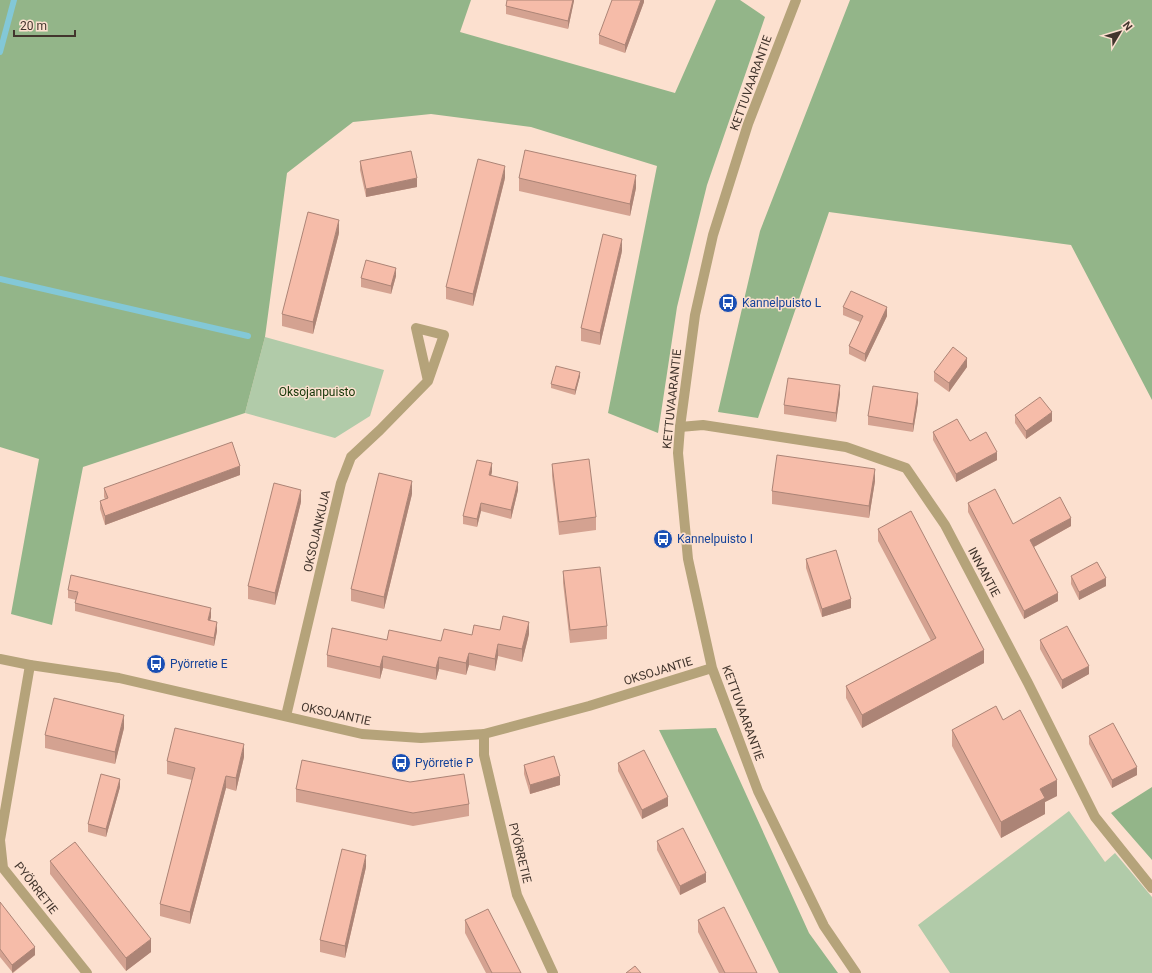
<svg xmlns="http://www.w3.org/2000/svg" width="1152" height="973" viewBox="0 0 1152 973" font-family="Roboto,sans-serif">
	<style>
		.green { fill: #b1cba9 }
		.forest { fill: #93b589 }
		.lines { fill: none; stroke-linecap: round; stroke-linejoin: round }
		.stream { stroke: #83c8d7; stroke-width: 6 }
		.minor { stroke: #b5a37a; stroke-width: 10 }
		.tertiary { stroke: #b5a37a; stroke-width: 10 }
		.wall { fill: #d4a291 }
		.shaded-wall { fill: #ac8476 }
		.building { fill: #f6bca9; stroke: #ac8476 }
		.labels { text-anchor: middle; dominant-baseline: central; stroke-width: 3; stroke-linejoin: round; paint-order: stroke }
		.street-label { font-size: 12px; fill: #42352d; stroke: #fce0cf }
		.transit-label { font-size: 12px; fill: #164399; stroke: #fce0cf; text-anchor: start }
		.park-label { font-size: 12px; fill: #143607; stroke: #fce0cf }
	</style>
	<rect width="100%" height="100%" fill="#fce0cf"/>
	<path class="green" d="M265,337L384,370L370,416L335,438L245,413Z
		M1069,811L1105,862L1115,853L1152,897V973H950L918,925Z"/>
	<path class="forest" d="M0,0H471L460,32L675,93L716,0H740L765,17L707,185L677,307L658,433L608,413L657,166L531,127L431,114L353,122L287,173L265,337L245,413L83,467L52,625L11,614L39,459L0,447Z
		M850,0H1152V400L1071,245L829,212L758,418L718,412L760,231Z
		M716,728L809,933L838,973H779L659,730Z
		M1152,787V860L1111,813Z"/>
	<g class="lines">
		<path class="stream" d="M0,52L14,0
			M0,279L248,336"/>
		<path class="minor" d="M680,427L703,425L846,447L906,468L945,525L1028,683L1095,817L1152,888
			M30,665L0,840L3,868L87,973
			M286,716L341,483L351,457L380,430L428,381L444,335L416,328L428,381
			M484,734V755L517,895L553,973"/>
		<path class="tertiary" d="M796,0L748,124L713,235L695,315L680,427L678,453L688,559L712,668L758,791L824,926L856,973
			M0,659L30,665L119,678L362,734L421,738L484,734L589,706L712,668"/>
	</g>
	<path class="wall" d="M574,0L568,29L506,14V6Z
		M644,0V2L625,53L599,44V35Z
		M360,161L417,187L366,197L360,170Z
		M505,178L473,306L446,299V287Z
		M519,178L636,188L630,216L519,191Z
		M339,233L313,334L282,326V314Z
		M622,251L600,345L581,341V328Z
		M396,276L391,294L361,287V278Z
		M843,307L887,316L865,362L849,354V346L860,322L843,315Z
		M967,367L949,392L934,381V372Z
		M580,376L575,395L551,388V384Z
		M840,394L836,422L784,414V405Z
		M918,402L913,432L868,425V416Z
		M1015,415L1052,421L1026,439L1015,423Z
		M933,432L970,441L997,460L956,482L933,440Z
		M552,464L596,517V530L559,535L552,476Z
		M492,472L491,475L518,490L511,519L481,511L477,527L463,524V516Z
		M240,475L105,525L100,509V501L105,499L104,497V488Z
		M875,481L869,518L772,504V491Z
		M412,494L384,609L351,601V589Z
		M301,502L275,605L248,599V586Z
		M968,503L1013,524L1071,526L1034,547L1058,601L1024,619L968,512Z
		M878,529L984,663L862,728L846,698V686L931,641L878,541Z
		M806,559L851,608L822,617L806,568Z
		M563,571L607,626V639L570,643L563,583Z
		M1071,576L1106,586L1079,600L1071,584Z
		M68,590L211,617L210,620L217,631L214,646L75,611V603L76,600L68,598Z
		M500,630L529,634L522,662L498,656L495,671L469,665L466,675L439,669L436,680L383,668L380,679L327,667V655L387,640L441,641Z
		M1040,640L1089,674L1062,689L1040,649Z
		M1003,720L1057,796L1045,802V814L1001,838L952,746V730Z
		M124,728L115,764L45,748V735Z
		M1089,736L1137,775L1112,788L1089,744Z
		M244,757L236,791L226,788L190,924L160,916V904L192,780L167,774V761Z
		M618,763L668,806L642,819L618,771Z
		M524,765L560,785L530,794L524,774Z
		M120,787L106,837L88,832V824Z
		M296,789L469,804V816L413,826L296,802Z
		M657,841L706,882L680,895L657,850Z
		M50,861L151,952L126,971L50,874Z
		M366,867L345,958L320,952V940Z
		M0,902L35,955L13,973L0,957Z
		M465,920L521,973H486L465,933Z
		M698,920L757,973H719L698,932Z"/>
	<path class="shaded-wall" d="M573,0H574V1L568,29V21Z
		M641,0H644V2L625,53V45Z
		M505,166V178L473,306V294Z
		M636,175V188L630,216V204Z
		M417,178V187L366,197V189Z
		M339,220V233L313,334V322Z
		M622,239V251L600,345V333Z
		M396,268V276L391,294V286Z
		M887,307V316L865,362V354Z
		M967,358V367L949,392V383Z
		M580,372V376L575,395V390Z
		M840,385V394L836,422V413Z
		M918,393V402L913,432V424Z
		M1052,412V421L1026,439V431Z
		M997,452V460L956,482V474Z
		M492,463V472L489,483V475Z
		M240,466V475L105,525V516Z
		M875,469V481L869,518V506Z
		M412,481V494L384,609V597Z
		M518,482V490L511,519V510Z
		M301,490V502L275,605V593Z
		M481,503V511L477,527V519Z
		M1071,518V526L1030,549V540Z
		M1106,578V586L1079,600V592Z
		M1058,593V601L1024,619V611Z
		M851,599V608L822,617V609Z
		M211,608V617L208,628V620Z
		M217,622V631L214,646V638Z
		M529,622V634L522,662V649Z
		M498,644V656L495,671V659Z
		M984,650V663L862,728V715Z
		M469,653V665L466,675V663Z
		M383,656V668L380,679V667Z
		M439,657V669L436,680V668Z
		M1089,666V674L1062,689V680Z
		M124,715V728L115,764V752Z
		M244,744V757L236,791V778Z
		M1137,767V775L1112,788V780Z
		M226,776V788L190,924V912Z
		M560,776V785L530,794V785Z
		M120,779V787L106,837V829Z
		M1057,780V796L1045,802V814L1001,838V822L1040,789Z
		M668,797V806L642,819V810Z
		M366,855V867L345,958V946Z
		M706,873V882L680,895V886Z
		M151,939V952L126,971V958Z
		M35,947V955L12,973V965Z"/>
	<path class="building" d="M507,0H573L568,21L506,6Z
		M612,0H641L625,45L599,35Z
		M525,150L636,175L630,204L519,178Z
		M411,151L417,178L366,189L360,161Z
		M478,159L505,166L473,294L446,287Z
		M308,212L339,220L313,322L282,314Z
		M603,234L622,239L600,333L581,328Z
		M366,260L396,268L391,286L361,278Z
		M851,291L887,307L865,354L849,346L863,316L843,307Z
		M953,347L967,358L949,383L934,372Z
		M556,366L580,372L575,390L551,384Z
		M788,378L840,385L836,413L784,405Z
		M873,386L918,393L913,424L868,416Z
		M1040,397L1052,412L1026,431L1015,415Z
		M957,419L970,441L986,432L997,452L956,474L933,432Z
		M232,442L240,466L105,516L100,501L108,498L104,488Z
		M777,455L875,469L869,506L772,491Z
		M589,459L596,517L559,522L552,464Z
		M477,460L492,463L489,475L518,482L511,510L481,503L477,519L463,516Z
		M379,473L412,481L384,597L351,589Z
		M274,483L301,490L275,593L248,586Z
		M995,489L1013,524L1060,497L1071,518L1030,540L1058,593L1024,611L968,503Z
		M911,511L984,650L862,715L846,686L936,638L878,529Z
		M836,550L851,599L822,609L806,559Z
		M1097,562L1106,578L1079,592L1071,576Z
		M600,567L607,626L570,630L563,571Z
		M71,575L211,608L208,620L217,622L214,638L75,603L78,592L68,590Z
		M503,616L529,622L522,649L498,644L495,659L469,653L466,663L439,657L436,668L383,656L380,667L327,655L332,628L387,640L389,630L441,641L444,629L472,635L474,625L500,630Z
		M1067,626L1089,666L1062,680L1040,640Z
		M54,698L124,715L115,752L45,735Z
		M996,706L1003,720L1020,710L1057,780L1040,789L1045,798L1001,822L952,730Z
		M1113,723L1137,767L1112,780L1089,736Z
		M175,728L244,744L236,778L226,776L190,912L160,904L195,768L167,761Z
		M644,750L668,797L642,810L618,763Z
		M554,756L560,776L530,785L524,765Z
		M302,760L410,782L464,774L469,804L413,813L296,789Z
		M101,774L120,779L106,829L88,824Z
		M683,828L706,873L680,886L657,841Z
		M75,842L151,939L126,958L50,861Z
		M342,849L366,855L345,946L320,940Z
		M0,902L35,947L12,965L0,949Z
		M724,907L757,973H725L698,920Z
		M488,909L521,973H492L465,920Z
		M635,966L641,973H626Z"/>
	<defs>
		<symbol id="bus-disc" viewBox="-11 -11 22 22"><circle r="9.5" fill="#1a4fb4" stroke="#fce0cf"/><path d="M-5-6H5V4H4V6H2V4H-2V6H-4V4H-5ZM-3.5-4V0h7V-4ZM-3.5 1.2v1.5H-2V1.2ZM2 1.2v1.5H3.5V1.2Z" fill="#fff"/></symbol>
	</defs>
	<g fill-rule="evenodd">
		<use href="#bus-disc" x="717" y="292" width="22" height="22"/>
		<use href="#bus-disc" x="652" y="528" width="22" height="22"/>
		<use href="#bus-disc" x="145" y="653" width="22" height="22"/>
		<use href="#bus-disc" x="390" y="752" width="22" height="22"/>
	</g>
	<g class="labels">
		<g class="street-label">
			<text transform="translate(751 83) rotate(-70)">KETTUVAARANTIE</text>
			<text transform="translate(672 399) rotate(-84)">KETTUVAARANTIE</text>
			<text transform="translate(317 531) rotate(-77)">OKSOJANKUJA</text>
			<text transform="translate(984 572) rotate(62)">INNANTIE</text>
			<text transform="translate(658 671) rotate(-17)">OKSOJANTIE</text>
			<text transform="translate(743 713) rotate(70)">KETTUVAARANTIE</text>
			<text transform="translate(336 714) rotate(12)">OKSOJANTIE</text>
			<text transform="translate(520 853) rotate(76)">PYÖRRETIE</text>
			<text transform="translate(36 888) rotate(52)">PYÖRRETIE</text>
		</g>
		<g class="transit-label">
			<text x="742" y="303">Kannelpuisto L</text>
			<text x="677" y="539">Kannelpuisto I</text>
			<text x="170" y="664">Pyörretie E</text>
			<text x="415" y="763">Pyörretie P</text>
		</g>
		<g class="park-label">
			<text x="317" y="392">Oksojanpuisto</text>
		</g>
	</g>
	<g transform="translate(1120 32) rotate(52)" stroke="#fce0cf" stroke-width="3" paint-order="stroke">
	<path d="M0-3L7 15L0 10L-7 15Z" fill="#42352d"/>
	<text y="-6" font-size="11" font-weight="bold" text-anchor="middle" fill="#42352d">N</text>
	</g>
	<path d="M14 30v6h61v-6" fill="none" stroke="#42352d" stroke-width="2"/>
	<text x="20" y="30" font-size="12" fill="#42352d" stroke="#fce0cf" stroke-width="3" paint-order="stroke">20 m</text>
</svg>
